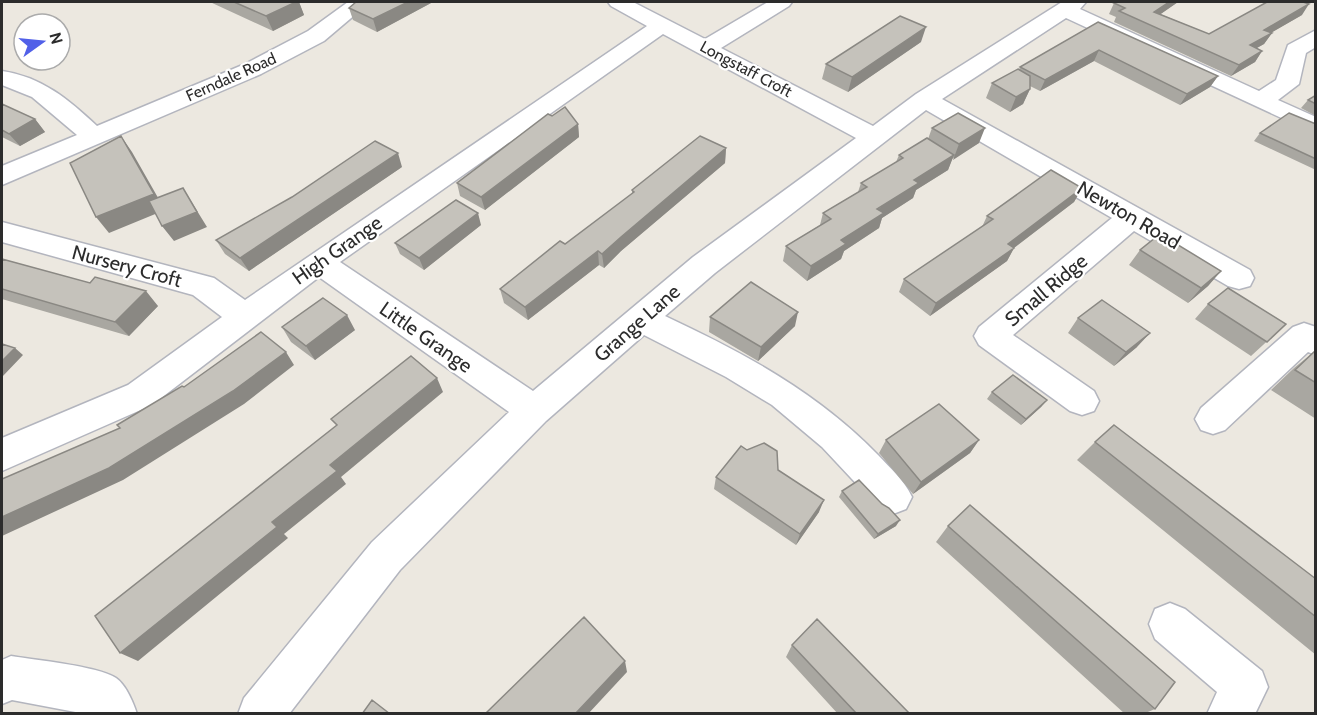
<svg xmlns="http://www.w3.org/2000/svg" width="1317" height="715" viewBox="0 0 1317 715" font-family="Cabin,sans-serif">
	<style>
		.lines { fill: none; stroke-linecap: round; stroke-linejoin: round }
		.minor-casing { stroke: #b3b5be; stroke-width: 3 }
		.minor { fill: #fff; fill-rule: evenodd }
		.wall { fill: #a9a7a1 }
		.shaded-wall { fill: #8a8883 }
		.building { fill: #c5c2bb; stroke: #8a8883; stroke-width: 1.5 }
		.labels { text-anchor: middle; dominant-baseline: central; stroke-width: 4.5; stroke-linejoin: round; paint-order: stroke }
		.far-street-label { font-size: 16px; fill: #2c2c2c; stroke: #fff }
		.street-label { font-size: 20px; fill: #2c2c2c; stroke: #fff }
	</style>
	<rect width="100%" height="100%" fill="#ece8e0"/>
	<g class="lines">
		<defs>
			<path id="minor" d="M348,2H370L324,41L261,74L2,185V166L77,135L32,97L2,85V71C42,77 68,99 97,126L245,64L308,31Z
				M608,2H633L705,39L768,2H792L789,6L721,48L873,126L916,94L1062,2H1086L1080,9L1259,91L1276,80L1288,45L1316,30V47L1306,53L1299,84L1278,100L1316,117V134L1066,18L942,99L1250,270L1254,278L1250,286L1239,289L1228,286L1134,231L1013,335L1094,391L1099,401L1094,411L1082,415L1070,411L979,345L974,336L979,327L1112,218L926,110L715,273L665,316C744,353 817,392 878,455C890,468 904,480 912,497L906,509L893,514L880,509L822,447L772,405L726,377L644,335L546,421L400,570L289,714H238L244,698L372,542L509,412L319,277L152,405L2,471V438L128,385L222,317L193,295L2,242V222L214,278L245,300L647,26L611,6ZM663,34L856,138L693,257L533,391L340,262Z
				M1304,323L1316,327V355L1308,352L1225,430L1213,434L1201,430L1195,419L1201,408L1293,327Z
				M1170,603L1185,609L1262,671L1268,687L1255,714H1207L1217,692L1155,639L1149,624L1155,609Z
				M11,656C35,660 98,666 116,678C126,685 133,702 137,714H86L12,700L2,704V660Z"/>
		</defs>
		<use href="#minor" class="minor-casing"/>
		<use href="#minor" class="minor"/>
	</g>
	<path class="wall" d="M210,2H299L304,15L273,31Z
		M1117,2H1178L1160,14L1209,34L1302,15L1270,33H1272L1264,44L1257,48L1262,51L1255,62L1231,76L1114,22L1116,17L1109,14L1114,3Z
		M431,3L377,32L353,20L349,8Z
		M1098,22L1218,76L1210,87L1180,105L1094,61L1040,91L1030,86V89L1023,104L1010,112L986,98L992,83L1019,70L1020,67Z
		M921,42L848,92L822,79L826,64Z
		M1316,95V116L1301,108L1308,100Z
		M2,104L35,119L45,132L20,146L2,137Z
		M578,124L579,137L485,210L460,196L457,183Z
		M1316,124V170L1254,141L1260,133Z
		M932,128L979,143L952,159L948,170L916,190L913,198L882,218L879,228L844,251L841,259L807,281L783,261L786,246L820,225L823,213L858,192L861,183L896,162L899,155L928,139Z
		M726,148L725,163L621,251L604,268L599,265L528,320L504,303L500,289L565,244L632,194V190Z
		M402,167L249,271L225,254L216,240Z
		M1082,188L1074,202L1014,248L1007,261L930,316L899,292L904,279L982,227L987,216Z
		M481,225L424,270L400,254L395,243Z
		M1140,250L1221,271L1208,286L1188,303L1129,265Z
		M2,259L90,283L158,306L129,336L2,299Z
		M1208,304L1286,324L1251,356L1195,319Z
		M710,317L795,326L758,361L709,332Z
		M1078,318L1137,347L1114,366L1068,333Z
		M282,327L355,330L315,360L291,342Z
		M1316,350V419L1271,390L1294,368Z
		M992,392L1047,400L1041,407L1021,425L987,399Z
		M886,440H979L970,453L913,494L879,453Z
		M1095,442L1316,579V655L1077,460Z
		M778,470L819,512L796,545L714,489L716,477Z
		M842,491L882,504L896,526L874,539L839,497Z
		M948,526L1155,709L1143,714H1125L936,542Z
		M792,645L910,714H838L786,657Z"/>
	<path class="shaded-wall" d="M296,2H299L304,15L273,31L266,16Z
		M408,2H430L431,3L377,32L373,19Z
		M1169,2H1178L1148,23L1154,12Z
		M1309,4L1302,15L1257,41L1264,30Z
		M926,27L921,42L848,92L852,77Z
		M1272,33L1264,44L1242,56L1250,45Z
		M1099,50L1094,61L1040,91L1045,80Z
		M1262,51L1255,62L1231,76L1239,65Z
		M1218,76L1210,87L1180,105L1187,94Z
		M1030,89L1023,104L1010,112L1016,97Z
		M35,119L45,132L20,146L9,134Z
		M578,124L579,137L485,210L481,197Z
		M985,128L979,143L953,160L959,144Z
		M121,136L132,152L165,210L109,233L96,217Z
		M726,148L725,163L621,251L604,268L602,254L621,237Z
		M398,153L402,167L249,271L240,258Z
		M954,155L948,170L916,190L913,198L882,218L879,228L844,251L841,259L807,281L811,266L841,240L914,180Z
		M183,188L207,227L174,241L162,226Z
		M1082,188L1074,202L1006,254L1014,248L1007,261L930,316L936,303L1008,244Z
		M478,213L481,225L424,270L419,258Z
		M598,251L599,265L528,320L525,307Z
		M1221,271L1208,286L1188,303L1201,288Z
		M146,291L158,306L129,336L115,322Z
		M798,312L795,326L758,361L761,347Z
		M347,315L355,330L315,360L306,346Z
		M1150,333L1137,347L1114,366L1126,352Z
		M15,348L23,355L2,377V361Z
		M286,352L294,365L244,404L123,480L2,536V517Z
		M437,378L443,392L341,477L346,484L284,534L288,538L138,661L120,653L272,522L330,465Z
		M1047,400L1041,407L1021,425L1026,419Z
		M979,440L970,453L913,494L921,482Z
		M824,500L819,512L796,545L800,534Z
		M900,520L896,526L874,539L878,534Z
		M625,661L627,672L588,714H575Z"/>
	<path class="building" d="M234,2H296L266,16Z
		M356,2H408L373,19L349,8Z
		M1117,2H1169L1154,12L1209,34L1267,2H1303L1309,4L1264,30L1272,33L1250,45L1262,51L1239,65L1119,11L1125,8L1114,3Z
		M900,16L926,27L852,77L826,64Z
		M1098,22L1218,76L1187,94L1099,50L1045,80L1020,67Z
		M1018,69L1030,76V89L1016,97L992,83Z
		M1316,95V104L1308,100Z
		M2,104L35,119L9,134L2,130Z
		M565,107L578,124L481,197L457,183L548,114L552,116Z
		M958,113L985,128L959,144L932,128Z
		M1289,113L1316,124V159L1260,133Z
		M121,136L154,194L96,217L70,163Z
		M700,136L726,148L621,237L602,254L598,251L525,307L500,289L560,241L565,244L634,192L632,190Z
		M927,138L954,155L914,180L919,183L877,209L884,213L841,240L846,244L811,266L786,246L831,219L823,213L867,187L861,183L903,158L899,155Z
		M375,141L398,153L240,258L216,240L292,197Z
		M1051,170L1082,188L1008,244L1014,248L936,303L904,279L993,219L987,216Z
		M183,188L197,212L162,226L149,201Z
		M456,200L478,213L419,258L395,243Z
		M1160,234L1221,271L1201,288L1140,250Z
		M2,259L90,283L95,277L146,291L115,322L2,289Z
		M751,282L798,312L761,347L710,317Z
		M1228,288L1286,324L1267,342L1208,304Z
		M323,298L347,315L306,346L282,327Z
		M1102,300L1150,333L1126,352L1078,318Z
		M261,332L286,352L233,391L109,468L2,517V479L120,428L117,425L182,386L184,387Z
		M2,344L15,348L2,361Z
		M1316,350V383L1295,370Z
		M411,356L437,378L330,465L337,471L272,522L277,527L120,653L95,616L337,425L331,419Z
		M1013,375L1047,400L1026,419L992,392Z
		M939,404L979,440L921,482L886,440Z
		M1114,425L1316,579V617L1095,442Z
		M764,443L777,451L778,470L824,500L800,534L716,477L741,446L747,450Z
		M859,480L882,504L889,508L900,520L878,534L842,491Z
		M970,505L1175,682L1155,709L948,526Z
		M584,617L625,661L575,714H485Z
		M817,619L910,714H857L792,645Z
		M372,700L390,714H362Z"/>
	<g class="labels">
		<g class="far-street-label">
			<text transform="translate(746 69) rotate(28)">Longstaff Croft</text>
			<text transform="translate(231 77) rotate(-24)">Ferndale Road</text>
		</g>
		<g class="street-label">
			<text transform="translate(1129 215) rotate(30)">Newton Road</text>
			<text transform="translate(337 250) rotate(-35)">High Grange</text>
			<text transform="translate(127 266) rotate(15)">Nursery Croft</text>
			<text transform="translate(1046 290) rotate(-40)">Small Ridge</text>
			<text transform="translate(637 323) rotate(-41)">Grange Lane</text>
			<text transform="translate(426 337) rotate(35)">Little Grange</text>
		</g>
	</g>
	<rect width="1317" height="715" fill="none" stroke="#2c2c2c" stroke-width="6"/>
	<g transform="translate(42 42) rotate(75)"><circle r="28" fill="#ffffff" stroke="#ababab" stroke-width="1.5"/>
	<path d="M0-4.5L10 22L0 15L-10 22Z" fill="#5160e8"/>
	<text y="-9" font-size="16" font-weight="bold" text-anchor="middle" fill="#2c2c2c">N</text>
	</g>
</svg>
